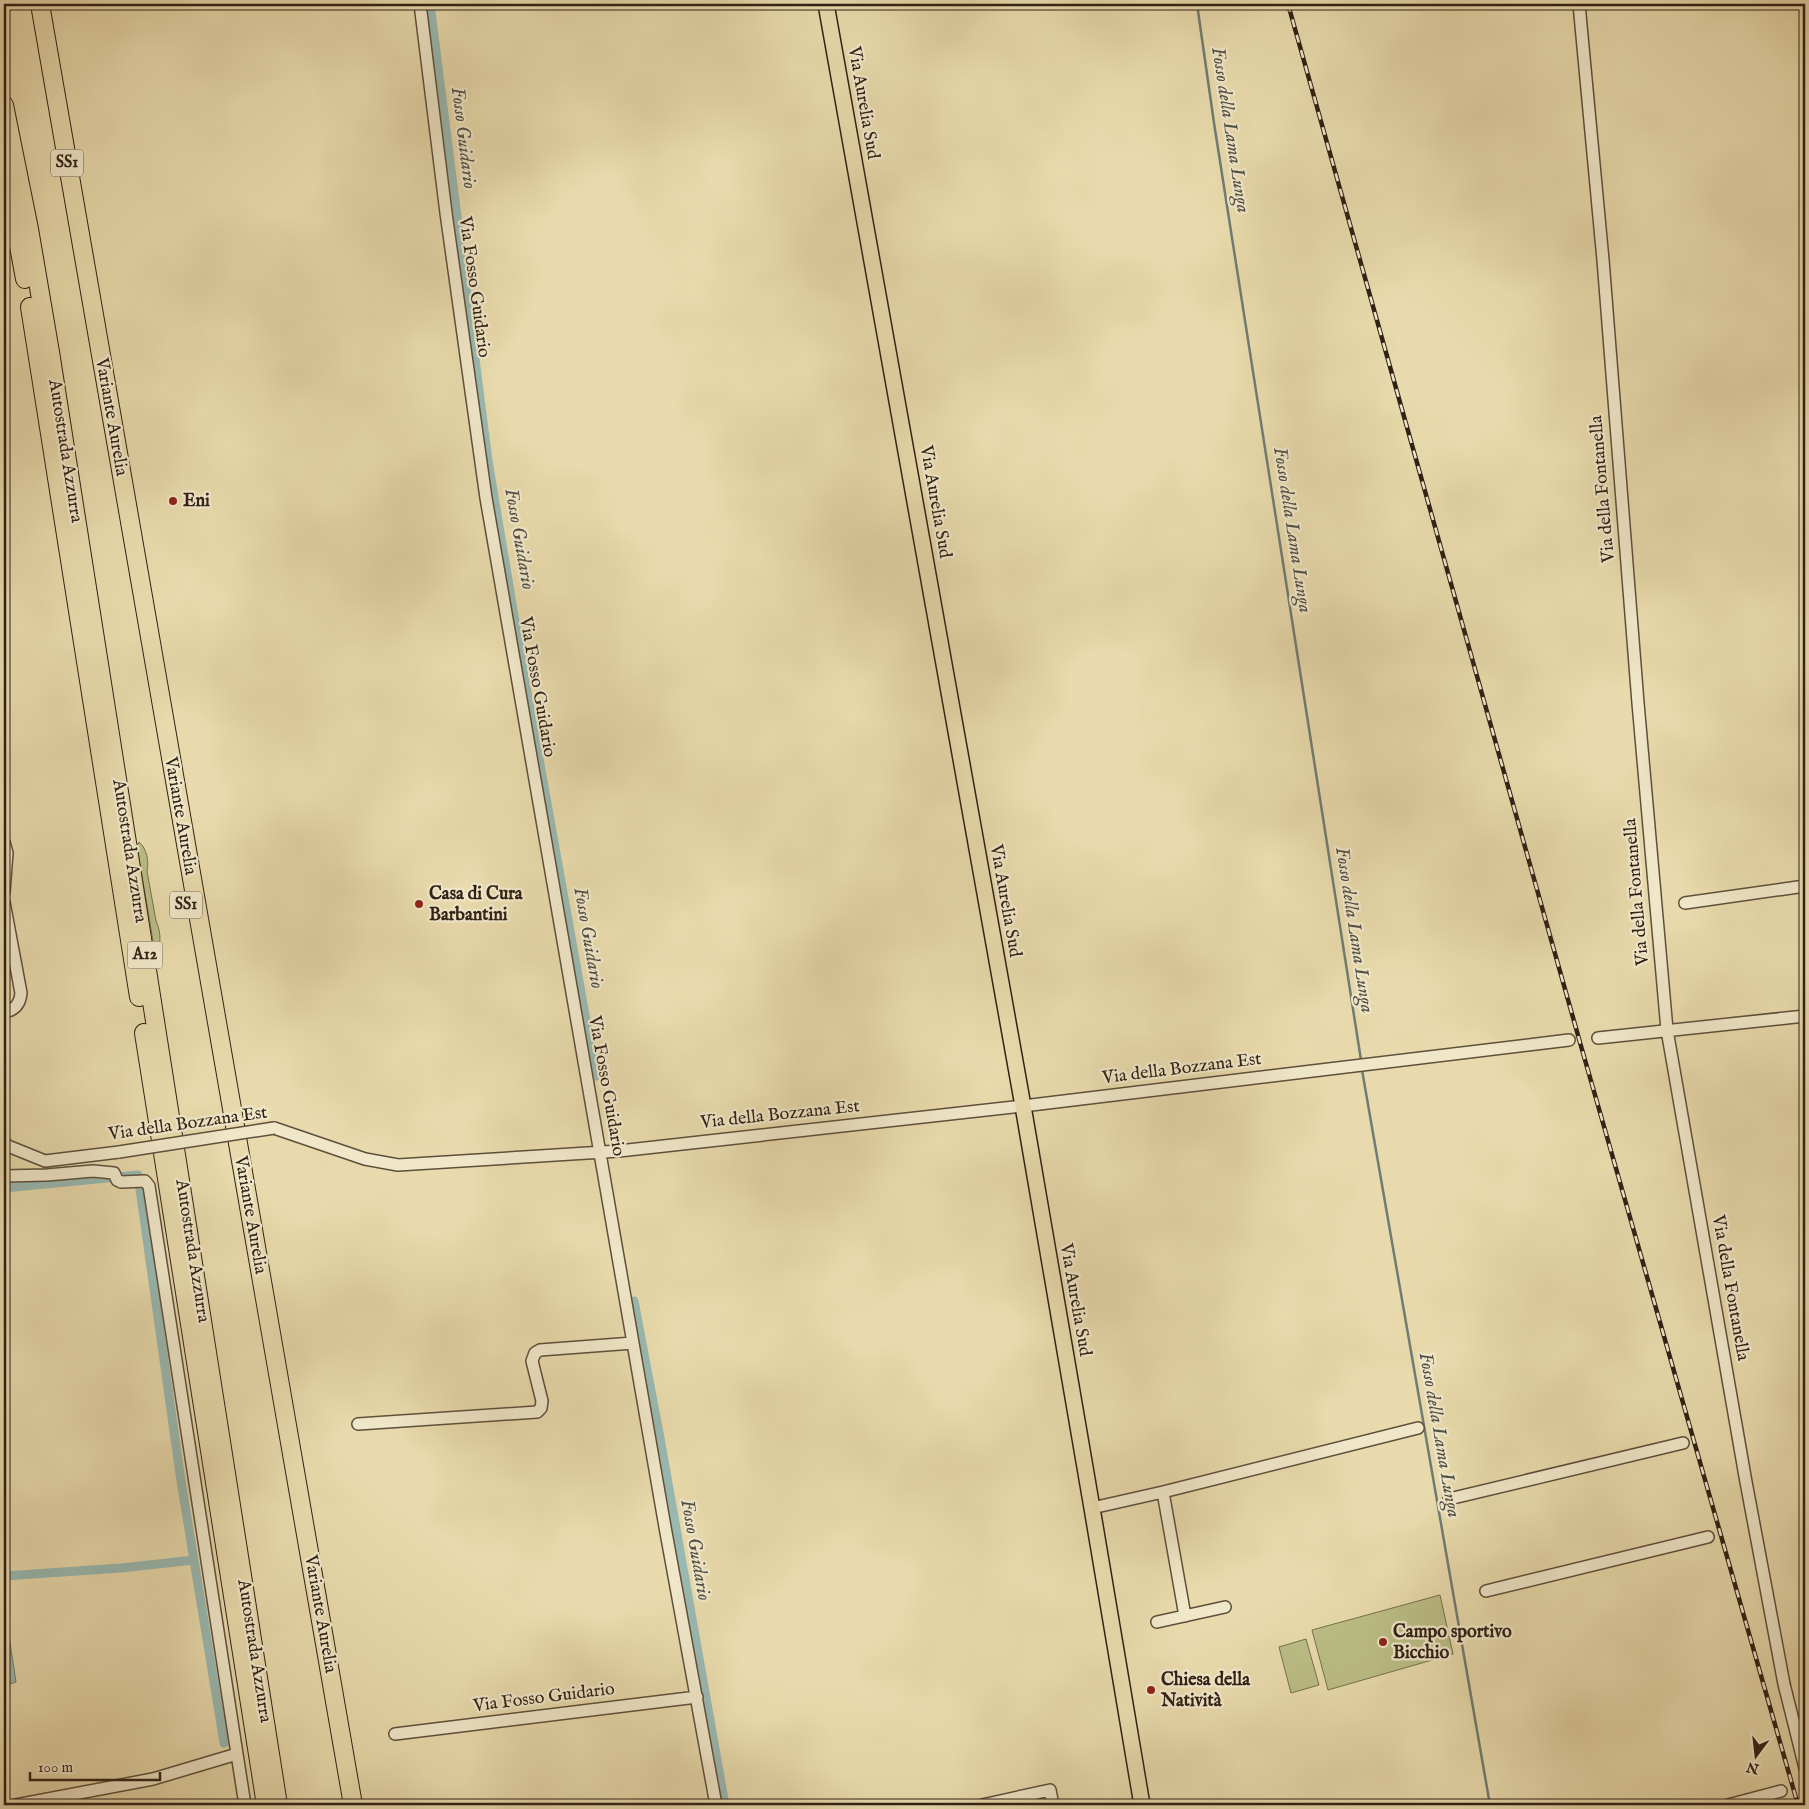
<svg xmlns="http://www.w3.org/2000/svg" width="1809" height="1809" viewBox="0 0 1809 1809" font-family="'IM FELL English',serif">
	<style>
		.green { fill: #bbbe86; stroke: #76704e }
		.water { fill: #99b9b2; stroke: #6f7c74 }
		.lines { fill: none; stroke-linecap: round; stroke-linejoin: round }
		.stream { stroke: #6f7c74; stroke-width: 2.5 }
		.canal { stroke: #99b9b2; stroke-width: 9 }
		.minor-casing { stroke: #5e4f3c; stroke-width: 14 }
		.major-casing { stroke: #302116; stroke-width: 18 }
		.highway-casing { stroke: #302116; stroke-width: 20 }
		.minor { stroke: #f0e7c9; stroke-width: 11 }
		.major { stroke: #e8daac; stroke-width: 15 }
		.highway { stroke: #e8daac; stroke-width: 18 }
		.rail-casing { stroke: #302116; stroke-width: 4.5 }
		.rail { stroke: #f0e7c9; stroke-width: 2.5; stroke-dasharray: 8; stroke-linecap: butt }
		.minor-bridge-casing { stroke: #5e4f3c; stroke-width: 14; stroke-linecap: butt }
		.minor-bridge { stroke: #f0e7c9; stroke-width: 11 }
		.poi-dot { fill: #8f2418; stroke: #f0e7c9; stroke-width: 2 }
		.labels { text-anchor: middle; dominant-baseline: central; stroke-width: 4.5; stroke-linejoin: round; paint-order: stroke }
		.shield { fill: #f0e7c9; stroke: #6a5c4c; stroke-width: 1 }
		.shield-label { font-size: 16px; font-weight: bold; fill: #302116 }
		.street-label { font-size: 18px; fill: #302116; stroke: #f0e7c9 }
		.poi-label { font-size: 18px; font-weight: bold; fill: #302116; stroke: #f0e7c9; text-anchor: start }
		.water-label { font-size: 19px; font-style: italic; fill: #504f45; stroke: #f0e7c9 }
	</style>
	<rect width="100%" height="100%" fill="#e8daac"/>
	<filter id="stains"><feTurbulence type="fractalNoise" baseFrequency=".004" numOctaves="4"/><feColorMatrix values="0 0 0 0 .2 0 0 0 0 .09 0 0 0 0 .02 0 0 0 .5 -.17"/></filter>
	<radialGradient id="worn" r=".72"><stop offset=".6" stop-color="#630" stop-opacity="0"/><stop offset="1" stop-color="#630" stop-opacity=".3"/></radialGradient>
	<path class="green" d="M139,842C147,849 149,861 147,871L156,921C160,929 162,942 157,950L154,947L137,846Z
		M1440,1595L1453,1654L1328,1690L1312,1630Z
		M1306,1639L1319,1685L1291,1693L1279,1647Z"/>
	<path class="water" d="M4,1614L6,1617L16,1682L4,1686Z"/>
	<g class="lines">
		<path class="stream" d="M1197,4L1214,123L1361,1060
			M1362,1070L1490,1805"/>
		<path class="canal" d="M430,4L488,461L524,675L596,1076
			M4,1188L138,1175L181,1481L224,1743
			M634,1301L660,1438L725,1805
			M4,1576L121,1568L194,1560"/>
		<defs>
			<path id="minor" d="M420,4L446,213L486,498L665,1527L716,1805
				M1579,4L1603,260L1638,703L1667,1030L1746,1482L1784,1684L1805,1768
				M4,842L7,853L4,892
				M4,902L21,993C20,1004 15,1010 4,1012
				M1685,903L1805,886
				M1598,1038L1805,1016
				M274,1128L365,1159L398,1165L619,1151L1023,1106L1569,1040
				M4,1142L8,1146L45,1161L119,1152
				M4,1176L47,1175L93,1171L114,1173L117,1180L121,1182L145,1181L149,1186L237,1754
				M358,1424L537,1412L541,1408L542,1401L532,1361L535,1353L540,1350L633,1343
				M1163,1492L1418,1428
				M1449,1499L1683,1443
				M1092,1508L1163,1492L1185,1616
				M1486,1591L1708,1537
				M1157,1622L1225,1607
				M395,1734L697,1697
				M16,1805L153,1779L237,1754L245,1805
				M982,1805L1050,1790L1053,1805
				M1728,1805L1781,1791"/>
			<path id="major" d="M826,4L1023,1106L1092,1508L1142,1805"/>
			<path id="highway" d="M40,4L353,1805
				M4,105L29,229L50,352L278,1805
				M4,164L25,279
				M30,307L139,997
				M144,1033L266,1805"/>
		</defs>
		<use href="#minor" class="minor-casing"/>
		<use href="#major" class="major-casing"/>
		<use href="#highway" class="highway-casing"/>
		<use href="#minor" class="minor"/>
		<use href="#major" class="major"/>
		<use href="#highway" class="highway"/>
		<defs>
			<path id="rail" d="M1288,4L1581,1046L1798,1805"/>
		</defs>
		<use href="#rail" class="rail-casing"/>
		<use href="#rail" class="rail"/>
		<defs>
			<path id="minor-bridge" d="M119,1152L274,1128"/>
		</defs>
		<use href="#minor-bridge" class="minor-bridge-casing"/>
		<use href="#minor-bridge" class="minor-bridge"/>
	</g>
	<g class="poi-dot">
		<circle cx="173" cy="501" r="5"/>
		<circle cx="419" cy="904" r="5"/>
		<circle cx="1383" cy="1642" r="5"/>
		<circle cx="1151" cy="1690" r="5"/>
	</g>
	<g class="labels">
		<g class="shield">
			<rect x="51" y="149.5" width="32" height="27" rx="4"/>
			<rect x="170" y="891.5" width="32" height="27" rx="4"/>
			<rect x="127.5" y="941.5" width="35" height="27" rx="4"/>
		</g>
		<g class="shield-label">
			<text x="67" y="163">SS1</text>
			<text x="186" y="905">SS1</text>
			<text x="145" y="955">A12</text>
		</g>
		<g class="street-label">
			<text transform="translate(863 103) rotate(80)">Via Aurelia Sud</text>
			<text transform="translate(474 287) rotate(82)">Via Fosso Guidario</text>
			<text transform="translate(111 417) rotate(80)">Variante Aurelia</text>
			<text transform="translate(65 451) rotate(81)">Autostrada Azzurra</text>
			<text transform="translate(1603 489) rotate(-95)">Via della Fontanella</text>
			<text transform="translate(935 502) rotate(80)">Via Aurelia Sud</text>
			<text transform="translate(537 687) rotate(80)">Via Fosso Guidario</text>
			<text transform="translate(180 816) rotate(80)">Variante Aurelia</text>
			<text transform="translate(129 851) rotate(81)">Autostrada Azzurra</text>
			<text transform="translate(1637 892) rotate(-95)">Via della Fontanella</text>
			<text transform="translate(1005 901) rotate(80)">Via Aurelia Sud</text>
			<text transform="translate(1182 1069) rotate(-7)">Via della Bozzana Est</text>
			<text transform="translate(606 1086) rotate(80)">Via Fosso Guidario</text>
			<text transform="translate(780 1115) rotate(-6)">Via della Bozzana Est</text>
			<text transform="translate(188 1124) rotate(-8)">Via della Bozzana Est</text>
			<text transform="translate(250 1215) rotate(80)">Variante Aurelia</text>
			<text transform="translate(192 1251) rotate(81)">Autostrada Azzurra</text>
			<text transform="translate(1730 1288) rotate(80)">Via della Fontanella</text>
			<text transform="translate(1075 1300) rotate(80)">Via Aurelia Sud</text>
			<text transform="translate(320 1614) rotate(80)">Variante Aurelia</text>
			<text transform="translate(254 1651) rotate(81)">Autostrada Azzurra</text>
			<text transform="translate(544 1698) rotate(-7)">Via Fosso Guidario</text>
		</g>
		<g class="poi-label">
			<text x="183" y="501">Eni</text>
			<text x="429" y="894">Casa di Cura<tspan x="429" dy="21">Barbantini</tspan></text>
			<text x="1393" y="1632">Campo sportivo<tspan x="1393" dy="21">Bicchio</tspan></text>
			<text x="1161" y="1680">Chiesa della<tspan x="1161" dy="21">Natività</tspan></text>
		</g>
		<g class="water-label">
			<text transform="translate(1230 130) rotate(81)">Fosso della Lama Lunga</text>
			<text transform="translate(463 138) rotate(83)">Fosso Guidario</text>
			<text transform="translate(1292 530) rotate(81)">Fosso della Lama Lunga</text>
			<text transform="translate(519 539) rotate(80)">Fosso Guidario</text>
			<text transform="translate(1354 930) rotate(81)">Fosso della Lama Lunga</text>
			<text transform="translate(588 938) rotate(80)">Fosso Guidario</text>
			<text transform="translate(1439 1435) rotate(80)">Fosso della Lama Lunga</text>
			<text transform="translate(695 1550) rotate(80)">Fosso Guidario</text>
		</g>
	</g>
	<rect width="1809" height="1809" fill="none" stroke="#e8daac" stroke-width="20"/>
	<rect x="5" y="5" width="1799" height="1799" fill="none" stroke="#302116" stroke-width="2.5"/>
	<rect x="10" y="10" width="1789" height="1789" fill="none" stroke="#302116"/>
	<g transform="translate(1756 1756) rotate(195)" stroke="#f0e7c9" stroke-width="4" paint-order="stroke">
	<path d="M0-4L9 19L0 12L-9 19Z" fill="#302116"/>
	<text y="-8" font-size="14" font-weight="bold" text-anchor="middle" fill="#302116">N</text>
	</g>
	<path d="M30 1772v8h130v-8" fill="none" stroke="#302116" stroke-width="2.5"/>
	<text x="38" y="1772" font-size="15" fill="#302116" stroke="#f0e7c9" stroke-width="4" paint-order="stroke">100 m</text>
	<rect width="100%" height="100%" filter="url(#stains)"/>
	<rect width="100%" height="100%" fill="url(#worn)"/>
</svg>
